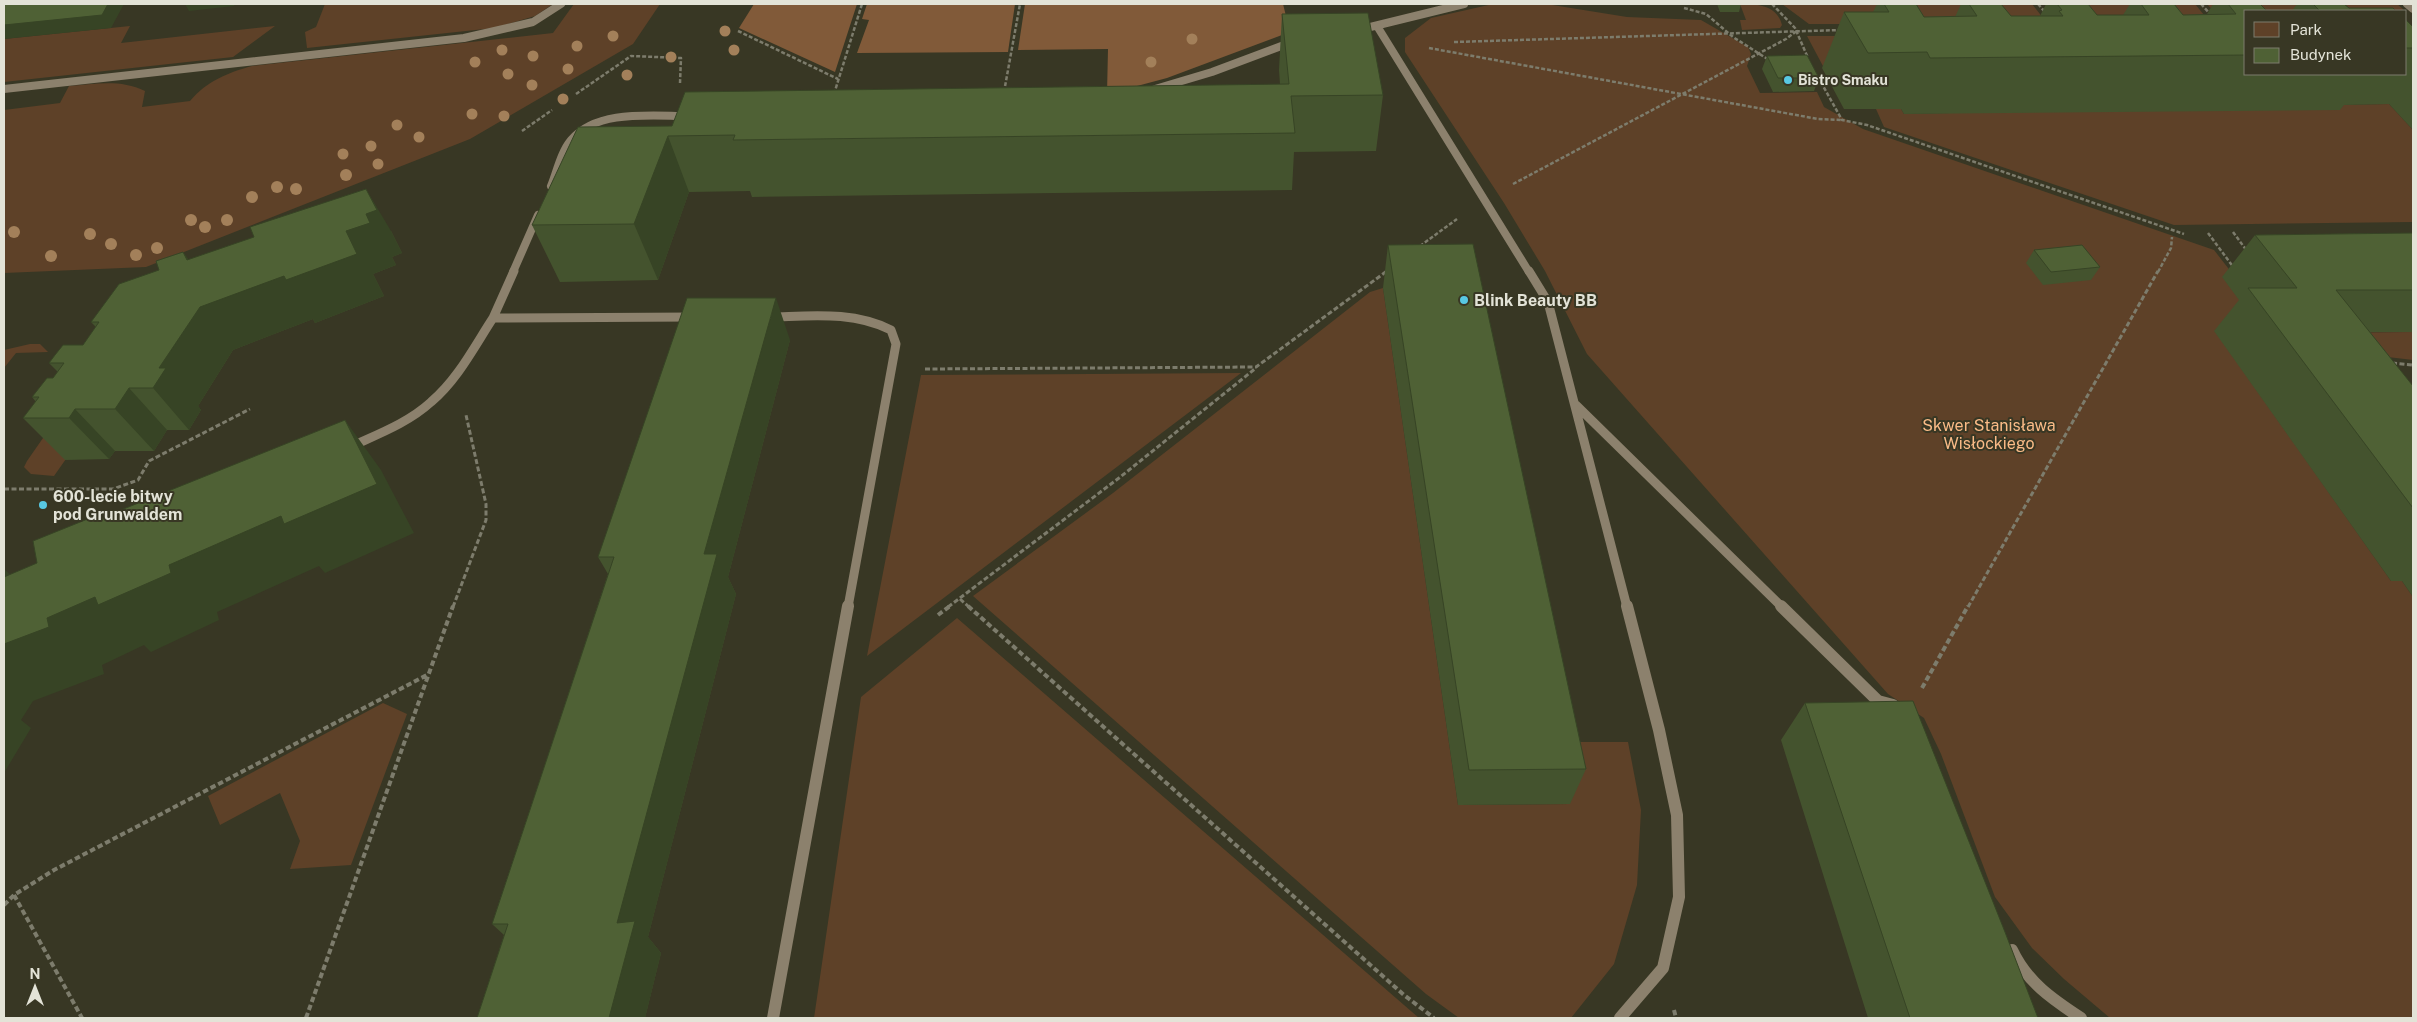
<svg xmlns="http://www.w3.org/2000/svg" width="2417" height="1022" viewBox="0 0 2417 1022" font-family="'Public Sans',sans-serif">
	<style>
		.green { fill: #5e4128 }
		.forest { fill: #815a39 }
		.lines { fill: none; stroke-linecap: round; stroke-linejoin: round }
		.path-far2 { stroke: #7d7c6c; stroke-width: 2.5; stroke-dasharray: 4 2; stroke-linecap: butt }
		.path-far1 { stroke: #7d7c6c; stroke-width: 3; stroke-dasharray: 5 2.5; stroke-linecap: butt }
		.path { stroke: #7d7c6c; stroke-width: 4; stroke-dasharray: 5.5 3; stroke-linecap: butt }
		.lane-far2 { stroke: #8c816d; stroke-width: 8 }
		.lane-far1 { stroke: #8c816d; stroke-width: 9 }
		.lane { stroke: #8c816d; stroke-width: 12 }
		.tree { fill: #a3805a }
		.wall { fill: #44532e }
		.shaded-wall { fill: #374425 }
		.building { fill: #4f6135; stroke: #374425 }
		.poi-dot { fill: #58c9e3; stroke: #383724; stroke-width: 2 }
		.labels { text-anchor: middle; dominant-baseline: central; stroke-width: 4; stroke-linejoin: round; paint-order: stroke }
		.far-poi-label { font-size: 14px; font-weight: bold; fill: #e3e3d7; stroke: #383724; text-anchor: start }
		.poi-label { font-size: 16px; font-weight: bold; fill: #e3e3d7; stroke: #383724; text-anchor: start }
		.park-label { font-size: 16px; fill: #fabb87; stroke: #383724 }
	</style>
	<rect width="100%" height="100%" fill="#383724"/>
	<path class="green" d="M325,4H553L535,16L494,28L307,48L305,32L316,27Z
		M574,4H660L633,44L470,139L146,267L4,273V110L60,103L69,86C95,84 121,79 145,91L142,107L190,101C207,81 227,73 252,66L553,33Z
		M1493,4H1546L1627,17L1701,20L1748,47L1751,54L1747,66L1760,93L1817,92L1824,107L1863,129L2214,250L2235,277L2261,330L2215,331L2391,581H2402L2413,597V1018H2110L2064,979L2032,948L1995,897L1941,754L1924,718L1888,694L1587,354L1545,271L1504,203L1405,52V38L1431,18Z
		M1740,4C1757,4 1777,5 1782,25L1780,28L1742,30L1740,20H1746Z
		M1782,4H1876L1889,24H1809Z
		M1889,4H2032L2047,23L1901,24Z
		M2045,4H2195L2209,21L2059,22Z
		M2207,4H2397L2403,9L2402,11H2246L2215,13Z
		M130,26L121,43L275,26L233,57L4,82V39Z
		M1807,36H1843L1824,68Z
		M2389,104L2413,130V222L2174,225L1884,127L1876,109H1901L1904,114Z
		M1383,288L1458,805L1569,804L1557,742H1628L1641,810L1637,885L1614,964L1571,1018H1459L1426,994L973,596L1113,493L1370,292Z
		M2413,332V360L2362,354L2315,333Z
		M30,344H40L48,352L16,353L4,368V350Z
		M1241,373L867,656L921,375Z
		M66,405L80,439L54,476L31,474L24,467L27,461Z
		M957,618L1419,1018H814L861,697Z
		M383,703L407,714L351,865L290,869L300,841L280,793L220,825L208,796Z"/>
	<path class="forest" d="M754,4H857L835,72L739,28Z
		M867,4H1015L1008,52L857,53L869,20L862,19Z
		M1025,4H1283L1290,32L1167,78L1107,94L1108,49L1018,50Z"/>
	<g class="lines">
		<path class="path-far2" d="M1772,4L1795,28L1808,58
			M2038,4L2044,11
			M2201,4L2211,15
			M1684,8L1706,14L1733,37L1769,60
			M738,31L838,79
			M1454,42L1840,30
			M1429,48L1818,119L1841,120
			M1818,77L1842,120L1867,125L2184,234
			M1004,92L1020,4
			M576,94L631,56L681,58L680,83
			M834,94L862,4
			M522,131L552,110
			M1513,184L1786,39L1798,30
			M2233,232L2247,251
			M2208,233L2234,268
			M1420,246L1457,219
			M2158,272L2171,248L2172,237"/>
		<path class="path-far1" d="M2392,363L2413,365
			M925,369L1256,367L1387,271
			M4,489H113L138,480L149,461L250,409
			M960,599L969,607
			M453,607L486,520V504L466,415
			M948,607L1119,478L1256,368
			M1968,607L2158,271"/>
		<path class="path" d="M968,606L1404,995L1434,1018
			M938,615L950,606
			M1922,688L1968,606
			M14,895L82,1018
			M4,905L14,895L54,870L427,675
			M1674,1010L1676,1018
			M306,1018L453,606"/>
		<path class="lane-far2" d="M2407,4L2413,9
			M1377,26L1529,272
			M1358,30L1464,4
			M4,89L464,38L533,22L561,4
			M1155,89L1212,72L1292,42
			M551,186C557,171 561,152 571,140C597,109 652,116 688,116
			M513,272L538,215"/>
		<path class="lane-far1" d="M514,271L493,318L694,317
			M1529,271L1548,302L1627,607
			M771,317C812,316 853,311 891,330L896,344L848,607
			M1576,405L1782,607
			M350,447C378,434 408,423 431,402C458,379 474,347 493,318"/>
		<path class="lane" d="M1781,606L1878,701L1893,705
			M2012,950C2027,982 2052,999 2081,1018
			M773,1018L848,606
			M1620,1018L1663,968L1679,897L1677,815L1659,730L1627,606"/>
	</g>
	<g class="tree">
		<circle cx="725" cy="31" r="5.5"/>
		<circle cx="613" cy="36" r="5.5"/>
		<circle cx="1192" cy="39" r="5.5"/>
		<circle cx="577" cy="46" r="5.5"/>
		<circle cx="502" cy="50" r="5.5"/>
		<circle cx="734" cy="50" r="5.5"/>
		<circle cx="533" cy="56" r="5.5"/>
		<circle cx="671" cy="57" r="5.5"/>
		<circle cx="475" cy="62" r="5.5"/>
		<circle cx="1151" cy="62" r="5.5"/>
		<circle cx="568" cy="69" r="5.5"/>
		<circle cx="508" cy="74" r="5.5"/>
		<circle cx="627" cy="75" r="5.5"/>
		<circle cx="532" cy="85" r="5.5"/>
		<circle cx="563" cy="99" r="5.5"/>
		<circle cx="472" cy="114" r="5.5"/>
		<circle cx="504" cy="116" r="5.5"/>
		<circle cx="397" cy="125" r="5.5"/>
		<circle cx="419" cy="137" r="5.5"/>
		<circle cx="371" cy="146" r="5.5"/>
		<circle cx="343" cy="154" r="5.5"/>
		<circle cx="378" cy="164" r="5.5"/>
		<circle cx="346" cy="175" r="6"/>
		<circle cx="277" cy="187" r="6"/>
		<circle cx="296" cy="189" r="6"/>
		<circle cx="252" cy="197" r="6"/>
		<circle cx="191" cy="220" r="6"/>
		<circle cx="227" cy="220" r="6"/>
		<circle cx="205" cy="227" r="6"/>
		<circle cx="14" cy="232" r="6"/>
		<circle cx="90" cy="234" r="6"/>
		<circle cx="111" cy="244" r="6"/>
		<circle cx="157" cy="248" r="6"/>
		<circle cx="136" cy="255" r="6"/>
		<circle cx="51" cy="256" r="6"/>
	</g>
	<path class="wall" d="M1717,4H1741L1739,12H1720Z
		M1877,4H1916L1924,17H1955L1961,4H2001L2011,16H2040L2046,4H2088L2097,15H2123L2130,4H2174L2183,15L2207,14L2213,4H2260L2246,11V74H2406V20L2413,27V130L2389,104L2344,105L2340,110L1904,114L1901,109H1844L1822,68L1844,12H1873Z
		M2297,4H2344L2349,8L2396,11H2292Z
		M1282,14L1383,95L1376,151L1294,152L1292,190L752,197L750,191L689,192L658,280L560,282L532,225L672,126L1280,84L1279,70Z
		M1767,56L1819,78L1814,91L1773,92L1762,69Z
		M391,231L402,253L392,257L396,265L373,274L384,296L315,323L313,319L233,350L198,406L201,410L189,430H167L154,451H115L109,459L65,460L23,418L36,402L32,397L53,378L58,372L49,363L83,345L96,327L91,322L189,260Z
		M2413,233V332H2370L2413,386V597L2402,581H2391L2214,331L2239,300L2222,277L2255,235Z
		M1388,245L1586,769L1570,804L1458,805L1383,288Z
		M2034,250L2100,267L2091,280L2043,285L2026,263Z
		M790,340L728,577L736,594L648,937L661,953L645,1018H477L504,935L492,924L608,574L598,557Z
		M1805,703L2038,1018H1868L1781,740Z"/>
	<path class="shaded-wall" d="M108,4H124L111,28L4,39V25Z
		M185,4H235L234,6L189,11Z
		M668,136L689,192L658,280L634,224Z
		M366,189L391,231L402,253L392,257L396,265L373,274L384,296L315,323L313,319L233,350L198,406L201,410L189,430L153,388L159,368L200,307L187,260L183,252L215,294L346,231L366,214Z
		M776,298L790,340L728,577L736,594L648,937L661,953L645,1018H609L617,923L704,554Z
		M129,388L167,430L154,451L115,409Z
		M75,409L115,451L109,459L69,418Z
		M345,420L381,470L414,533L325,573L319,566L217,612L219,620L151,652L144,645L102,665L104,674L33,701L21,720L31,728L4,773V569L54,612L169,565Z"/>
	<path class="building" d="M4,4H108L102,15L4,25Z
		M1884,4H1916L1924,17L1977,16L1969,4H2001L2011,16H2063L2059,11L2062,10L2057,4H2088L2097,15H2149L2141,4H2174L2183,15L2236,14L2228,4H2260L2267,11H2246V55L1930,58L1927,52L1868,53L1844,12H1889Z
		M2313,4H2344L2349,8H2393L2396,11H2320Z
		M1368,13L1383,95L1291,96L1295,133L733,140L735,135L668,136L634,224L532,225L578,127L672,126L685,92L1289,84L1282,14Z
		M2406,20L2413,27V48H2406Z
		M1807,55L1819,78H1778L1767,56Z
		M366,189L377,210L366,214L370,223L346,231L357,254L286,280L284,276L200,307L159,368H166L153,388H129L115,409H75L69,418H23L39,397H32L47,378H53L64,363H49L55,355L63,345H83L99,322H91L119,284L159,270L156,261L183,252L187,260L254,237L250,227Z
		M2413,233V290H2336L2413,386V508L2248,288H2297L2255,235Z
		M1473,244L1586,769L1469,770L1388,245Z
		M2082,245L2100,267L2051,272L2034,250Z
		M687,298H776L704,554H717L617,923L635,921L609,1018H477L508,924H492L614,557H598Z
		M345,420L377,484L284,524L281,516L169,565L171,573L98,605L95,597L47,618L49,627L4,644V577L37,563L33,541L100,514L101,518Z
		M1913,701L2005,932L2038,1018H1910L1805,703Z"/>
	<g class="poi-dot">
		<circle cx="1788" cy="80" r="5"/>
		<circle cx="1464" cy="300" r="5"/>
		<circle cx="43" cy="505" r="5"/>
	</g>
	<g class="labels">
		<g class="far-poi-label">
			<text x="1798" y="80">Bistro Smaku</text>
		</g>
		<g class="poi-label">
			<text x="1474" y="300">Blink Beauty BB</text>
			<text x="53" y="496">600-lecie bitwy<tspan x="53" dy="18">pod Grunwaldem</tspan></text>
		</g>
		<g class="park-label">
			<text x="1989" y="425">Skwer Stanisława<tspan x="1989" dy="18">Wisłockiego</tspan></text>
		</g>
	</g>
	<rect width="2417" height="1022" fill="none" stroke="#e3e3d7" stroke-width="10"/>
	<rect x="2244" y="10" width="162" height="65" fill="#383724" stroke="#7c7c6c"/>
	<rect x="2254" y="22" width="25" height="15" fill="#5e4128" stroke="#7c7c6c"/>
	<text x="2290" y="35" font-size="15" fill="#e3e3d7">Park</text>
	<rect x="2254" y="48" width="25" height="15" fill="#4f6135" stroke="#7c7c6c"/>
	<text x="2290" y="60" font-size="15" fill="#e3e3d7">Budynek</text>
	<g transform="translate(35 987)" stroke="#383724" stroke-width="4" paint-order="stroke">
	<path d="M0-4L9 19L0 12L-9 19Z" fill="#e3e3d7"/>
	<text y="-8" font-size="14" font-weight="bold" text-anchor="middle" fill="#e3e3d7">N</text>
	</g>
</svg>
